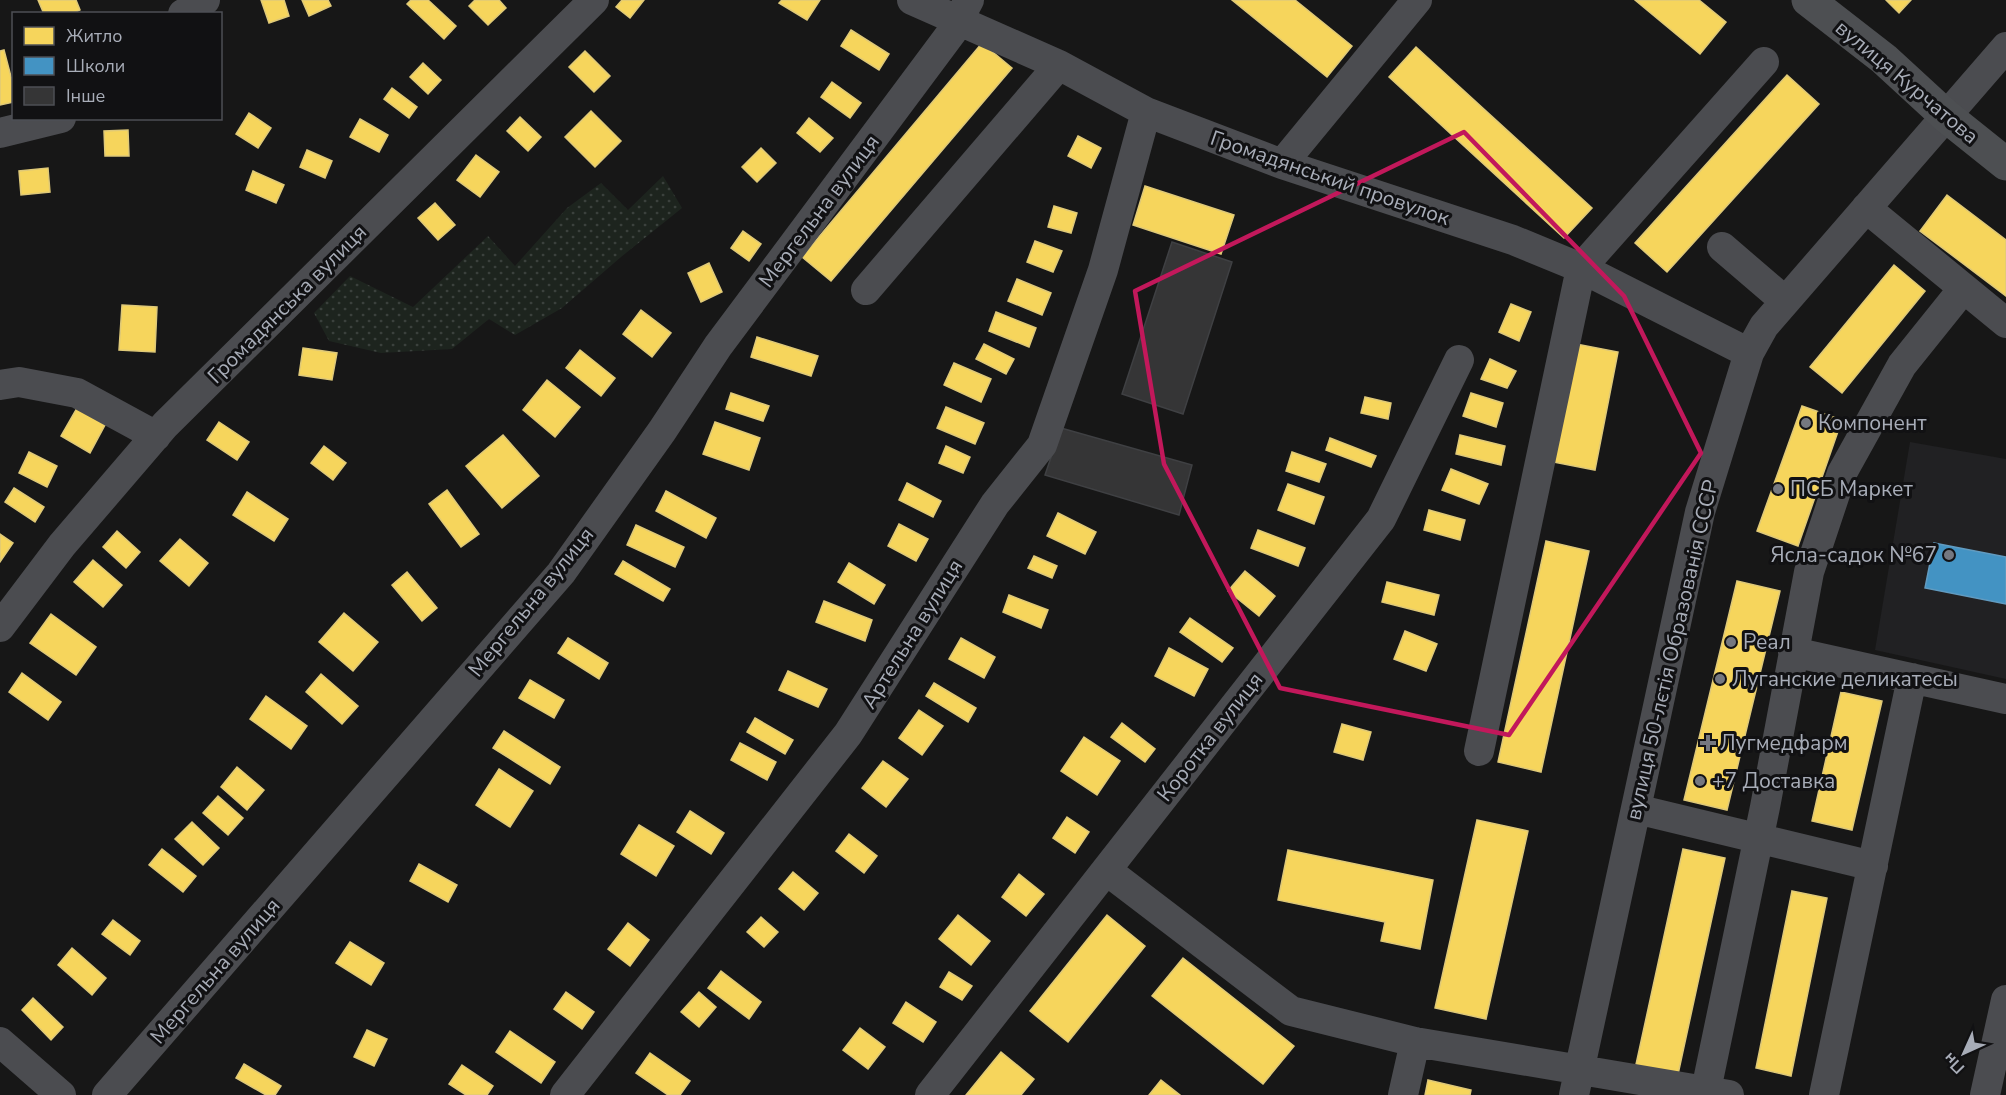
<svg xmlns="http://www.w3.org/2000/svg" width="2006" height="1095" viewBox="0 0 2006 1095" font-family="'Nunito Sans',sans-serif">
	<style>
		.built { fill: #212123 }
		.grass { fill: url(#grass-dots) }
		.homes { fill: #f6d55c; stroke: #dfc978; stroke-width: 1.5 }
		.schools { fill: #4393c3; stroke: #619bc0; stroke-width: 1.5 }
		.building { fill: #353536; stroke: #3f4043; stroke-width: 1.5 }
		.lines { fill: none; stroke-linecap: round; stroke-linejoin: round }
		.minor { stroke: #4b4c50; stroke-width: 30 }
		.major { stroke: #4d4f52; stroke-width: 33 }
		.marked { fill: none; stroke: #c2185b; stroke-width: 4.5; stroke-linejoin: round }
		.poi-dot { fill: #757880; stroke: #111113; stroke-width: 2 }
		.labels { text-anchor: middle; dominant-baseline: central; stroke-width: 6; stroke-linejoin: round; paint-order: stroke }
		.street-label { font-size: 21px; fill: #a8adb8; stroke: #111113 }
		.poi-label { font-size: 21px; fill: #a8adb8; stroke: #111113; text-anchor: start }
	</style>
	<defs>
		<pattern id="grass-dots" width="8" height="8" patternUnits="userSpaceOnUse" patternTransform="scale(1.5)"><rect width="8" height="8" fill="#1d241e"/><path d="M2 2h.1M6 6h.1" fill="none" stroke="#3b413d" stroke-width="1.8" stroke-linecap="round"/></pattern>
	</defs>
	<rect width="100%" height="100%" fill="#171717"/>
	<path class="built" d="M1910,442L2006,459V679L1875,650Z"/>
	<path class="grass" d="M663,176L682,208L621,257L562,308L515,335L489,319L452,349L381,353L329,341L314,313L350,276L413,307L488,236L515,266L567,208L601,183L628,210Z"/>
	<path class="homes" d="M38,0H76L80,10L72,14H44Z
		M261,0H284L289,16L269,23Z
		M302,0H328L331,6L309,16Z
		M411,0H428L456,26L444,39L407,4Z
		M475,0H499L506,8L488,25L469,6Z
		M622,0H644L630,18L616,7Z
		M782,0H820L807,20L779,3Z
		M1232,0H1295L1352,46L1327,77Z
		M1635,0H1699L1726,22L1700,54Z
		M1886,0H1911L1899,13Z
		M851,30L889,54L879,70L841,46Z
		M982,43L1012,68L831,281L802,257Z
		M1416,47L1592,208L1564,238L1389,77Z
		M4,50L14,88V102L0,105V51Z
		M585,51L610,76L594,92L569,67Z
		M423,63L441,80L428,94L410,77Z
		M1787,75L1819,104L1667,272L1635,243Z
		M832,82L861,103L850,118L821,97Z
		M392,88L417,107L409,118L384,99Z
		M591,111L621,141L595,167L565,137Z
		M249,113L271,128L258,148L236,134Z
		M520,117L541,137L528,151L507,131Z
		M809,118L833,138L820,152L797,133Z
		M360,119L388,135L379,152L350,137Z
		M128,130L129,156H105L104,131Z
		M1078,136L1101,148L1091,168L1068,156Z
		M761,148L776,163L757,182L742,167Z
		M307,150L332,161L325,178L300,167Z
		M476,155L499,172L480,197L457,180Z
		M48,168L50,192L21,195L19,171Z
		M253,171L284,185L276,203L246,190Z
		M1145,186L1234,215L1221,254L1133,225Z
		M1947,195L2006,240V296L1920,231Z
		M435,203L455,225L438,240L418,218Z
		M1054,206L1077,213L1071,233L1048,227Z
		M743,231L761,244L749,261L731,248Z
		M1035,241L1062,251L1053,272L1027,262Z
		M709,263L722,292L701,302L688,273Z
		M1894,265L1925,291L1842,393L1810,367Z
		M1017,279L1051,293L1042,315L1008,301Z
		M1511,304L1531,312L1519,341L1499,332Z
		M122,305L157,307L155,352L119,350Z
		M641,310L671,333L652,357L623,334Z
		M996,312L1036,328L1029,347L989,331Z
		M757,337L818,356L811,376L751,357Z
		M1571,343L1618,352L1595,470L1548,461Z
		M984,344L1014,359L1006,374L976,359Z
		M303,348L337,353L332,380L299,375Z
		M580,350L615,378L601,396L566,368Z
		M1490,359L1516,371L1507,388L1481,379Z
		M954,363L991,379L981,402L944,385Z
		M547,380L580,407L555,437L523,410Z
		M731,393L769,406L763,421L726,409Z
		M1471,393L1503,403L1496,427L1463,416Z
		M1365,397L1391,403L1388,419L1361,413Z
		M1802,406L1842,420L1798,546L1757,531Z
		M946,407L984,423L975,444L937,428Z
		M77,408L105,425L90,453L61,436Z
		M219,422L249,442L237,460L207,440Z
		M715,422L760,438L749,470L703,454Z
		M503,435L539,476L502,508L466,466Z
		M1460,435L1505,446L1501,465L1456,454Z
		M1330,438L1376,456L1371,467L1326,450Z
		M324,446L346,463L333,480L311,463Z
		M946,446L970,457L963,473L939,463Z
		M29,452L57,466L47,487L19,473Z
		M1292,452L1326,464L1319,482L1286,471Z
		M1451,469L1488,484L1479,504L1442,490Z
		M907,483L941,501L933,517L899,500Z
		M1288,484L1324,497L1314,524L1278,510Z
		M14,488L44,507L35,522L5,502Z
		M447,490L479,534L461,547L429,504Z
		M666,491L716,518L706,538L656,511Z
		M247,492L288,519L274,541L233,515Z
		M1429,510L1465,520L1460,540L1424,530Z
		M1058,513L1096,532L1085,554L1047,536Z
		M899,524L928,539L916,561L888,546Z
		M636,525L684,547L675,567L627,545Z
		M1258,530L1305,548L1298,566L1251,548Z
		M117,531L140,552L126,568L103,547Z
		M0,534L13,543L0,562Z
		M180,539L208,563L189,586L160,561Z
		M1546,541L1589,551L1541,772L1498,762Z
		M1034,556L1057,566L1052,578L1028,568Z
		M93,560L122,585L103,607L74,582Z
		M623,561L670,589L663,601L615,574Z
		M849,563L885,585L874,604L838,582Z
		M1245,571L1275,596L1259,616L1228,591Z
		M407,572L437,608L422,621L392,585Z
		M1737,581L1780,591L1727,810L1684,800Z
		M1387,582L1439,595L1434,615L1382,602Z
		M1009,595L1048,610L1041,628L1003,612Z
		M824,601L872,620L865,641L816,622Z
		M344,613L378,642L353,671L319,642Z
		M51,614L96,647L76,675L30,643Z
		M1190,618L1233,648L1222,662L1180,632Z
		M1405,631L1437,644L1426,671L1394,659Z
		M568,638L608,663L599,679L558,653Z
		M961,638L995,657L984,678L949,659Z
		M1169,648L1208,669L1194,696L1155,676Z
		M788,671L827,689L818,707L779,690Z
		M22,673L61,702L48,720L9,692Z
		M321,674L358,706L342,724L306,692Z
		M530,680L564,700L554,718L519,698Z
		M934,683L976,708L968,722L926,696Z
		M1841,692L1882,701L1852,830L1812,821Z
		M266,696L307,726L291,749L250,719Z
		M919,710L943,726L922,755L899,738Z
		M755,718L793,740L785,754L747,732Z
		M1122,723L1155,749L1145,762L1111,737Z
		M1342,724L1371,732L1363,760L1334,752Z
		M504,731L560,767L550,784L493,748Z
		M1084,737L1120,761L1097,795L1061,771Z
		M740,743L776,762L767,780L731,760Z
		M883,761L908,779L886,807L862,788Z
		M237,767L264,790L247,810L221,787Z
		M499,769L533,791L510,827L476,805Z
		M218,796L243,818L228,835L203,813Z
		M690,811L724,833L711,854L677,832Z
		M1067,817L1089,832L1075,853L1053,838Z
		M1477,820L1528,831L1486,1019L1435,1008Z
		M192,822L219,848L203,865L175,839Z
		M639,825L674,846L656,876L621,854Z
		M849,834L877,856L864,873L836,851Z
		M162,849L196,876L183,892L149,865Z
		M1683,849L1725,858L1677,1079L1635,1069Z
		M1288,850L1433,880L1420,949L1381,941L1385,922L1278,900Z
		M419,864L457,885L448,902L410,881Z
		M793,872L818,893L804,910L779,889Z
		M1019,874L1044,894L1026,916L1002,897Z
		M1792,891L1827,898L1791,1076L1756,1068Z
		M958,915L990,941L971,965L939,939Z
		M1107,915L1145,946L1068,1042L1030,1011Z
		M761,917L778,932L764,947L747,932Z
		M113,920L140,941L130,955L102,934Z
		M628,923L649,940L630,966L608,949Z
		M350,942L384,963L371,985L336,963Z
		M72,948L106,978L92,995L58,965Z
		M1183,958L1294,1046L1263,1084L1152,996Z
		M721,971L761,1002L749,1019L708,988Z
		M949,972L972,986L962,1000L940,987Z
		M566,992L594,1012L582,1029L554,1009Z
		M699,992L716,1007L699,1027L681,1012Z
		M33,998L63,1027L51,1040L22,1010Z
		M906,1002L936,1022L923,1042L893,1023Z
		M860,1028L885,1047L868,1069L843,1050Z
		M367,1030L387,1039L374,1066L354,1057Z
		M510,1031L555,1062L541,1083L496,1052Z
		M1001,1052L1034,1079L1021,1095H966Z
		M650,1053L690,1081L680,1095H668L636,1073Z
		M244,1064L281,1086L275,1095H266L236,1078Z
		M462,1065L493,1086L487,1095H466L449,1084Z
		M1161,1080L1180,1095H1149Z
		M1428,1080L1471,1090L1470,1095H1425Z"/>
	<path class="schools" d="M1934,543L2006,557V604L1925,588Z"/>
	<path class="building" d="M1172,242L1232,262L1183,414L1122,394Z
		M1061,428L1192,465L1179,515L1045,475Z"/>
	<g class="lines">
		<path class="minor" d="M912,0L1059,65L1146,112L1282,164L1513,240L1581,268L1749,353
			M183,14L205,0
			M0,133L61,118
			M1282,164L1417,0
			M1866,208L2006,323
			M1722,247L1785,301
			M866,290L1059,65
			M0,385L19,382L77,393L156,436
			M0,627L62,545L165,425L594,0
			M1793,652L2006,699
			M1479,751L1581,268L1764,62
			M1636,809L1873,866
			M1106,870L1291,1011L1415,1042L1729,1095
			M0,1042L61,1095
			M107,1095L561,573L662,431L718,346L952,32L969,0
			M565,1095L848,734L995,504L1042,445L1103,270L1146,112
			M930,1095L1381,519L1459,360
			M1403,1095L1415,1042
			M1574,1095L1700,512L1749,353L1764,326L2006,47
			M1705,1095L1765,807L1809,572L1842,473L1902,365L1963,289
			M1824,1095L1912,678
			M1985,1095L2006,1000"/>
		<path class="major" d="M1808,0L1884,59L1946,116L2006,164"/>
	</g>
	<path class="marked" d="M1464,132L1624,296L1701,453L1509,735L1280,688L1164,464L1135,291Z"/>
	<g class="poi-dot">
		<circle cx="1806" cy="423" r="6"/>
		<circle cx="1778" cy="489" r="6"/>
		<circle cx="1949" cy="555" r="6"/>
		<circle cx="1731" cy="642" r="6"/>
		<circle cx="1720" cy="679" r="6"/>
		<path d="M1705 734h6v6h6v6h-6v6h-6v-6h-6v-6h6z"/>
		<circle cx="1700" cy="781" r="6"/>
	</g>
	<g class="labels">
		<g class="street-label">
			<text transform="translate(1907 82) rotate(40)">вулиця Курчатова</text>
			<text transform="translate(1330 178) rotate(19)">Громадянський провулок</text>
			<text transform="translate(819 211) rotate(-53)">Мергельна вулиця</text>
			<text transform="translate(287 304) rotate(-45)">Громадянська вулиця</text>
			<text transform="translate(531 602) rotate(-51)">Мергельна вулиця</text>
			<text transform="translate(912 634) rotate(-58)">Артельна вулиця</text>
			<text transform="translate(1672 650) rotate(-77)">вулиця 50-лєтія Образованія СССР</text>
			<text transform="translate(1210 737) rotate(-52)">Коротка вулиця</text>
			<text transform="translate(215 971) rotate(-49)">Мергельна вулиця</text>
		</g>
		<g class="poi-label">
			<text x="1818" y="423">Компонент</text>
			<text x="1790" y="489">ПСБ Маркет</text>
			<text x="1937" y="555" text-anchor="end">Ясла-садок №67</text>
			<text x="1743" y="642">Реал</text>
			<text x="1732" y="679">Луганские деликатесы</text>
			<text x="1720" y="743">Лугмедфарм</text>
			<text x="1712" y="781">+7 Доставка</text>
		</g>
	</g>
	<rect x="12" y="12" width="210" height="108" fill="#111113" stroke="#4d4f55" stroke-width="1.5"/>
	<rect x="24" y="27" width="30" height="18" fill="#f6d55c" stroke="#4d4f55" stroke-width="1.5"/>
	<text x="66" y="42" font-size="18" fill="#a8adb8">Житло</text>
	<rect x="24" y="57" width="30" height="18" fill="#4393c3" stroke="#4d4f55" stroke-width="1.5"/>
	<text x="66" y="72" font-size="18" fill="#a8adb8">Школи</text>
	<rect x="24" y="87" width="30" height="18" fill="#353536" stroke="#4d4f55" stroke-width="1.5"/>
	<text x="66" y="102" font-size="18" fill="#a8adb8">Інше</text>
	<g transform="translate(1964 1053) rotate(225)" stroke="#111113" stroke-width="4.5" paint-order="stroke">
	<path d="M0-4.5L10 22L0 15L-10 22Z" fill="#a8adb8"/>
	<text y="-9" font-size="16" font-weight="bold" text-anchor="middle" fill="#a8adb8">Пн</text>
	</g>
</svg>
